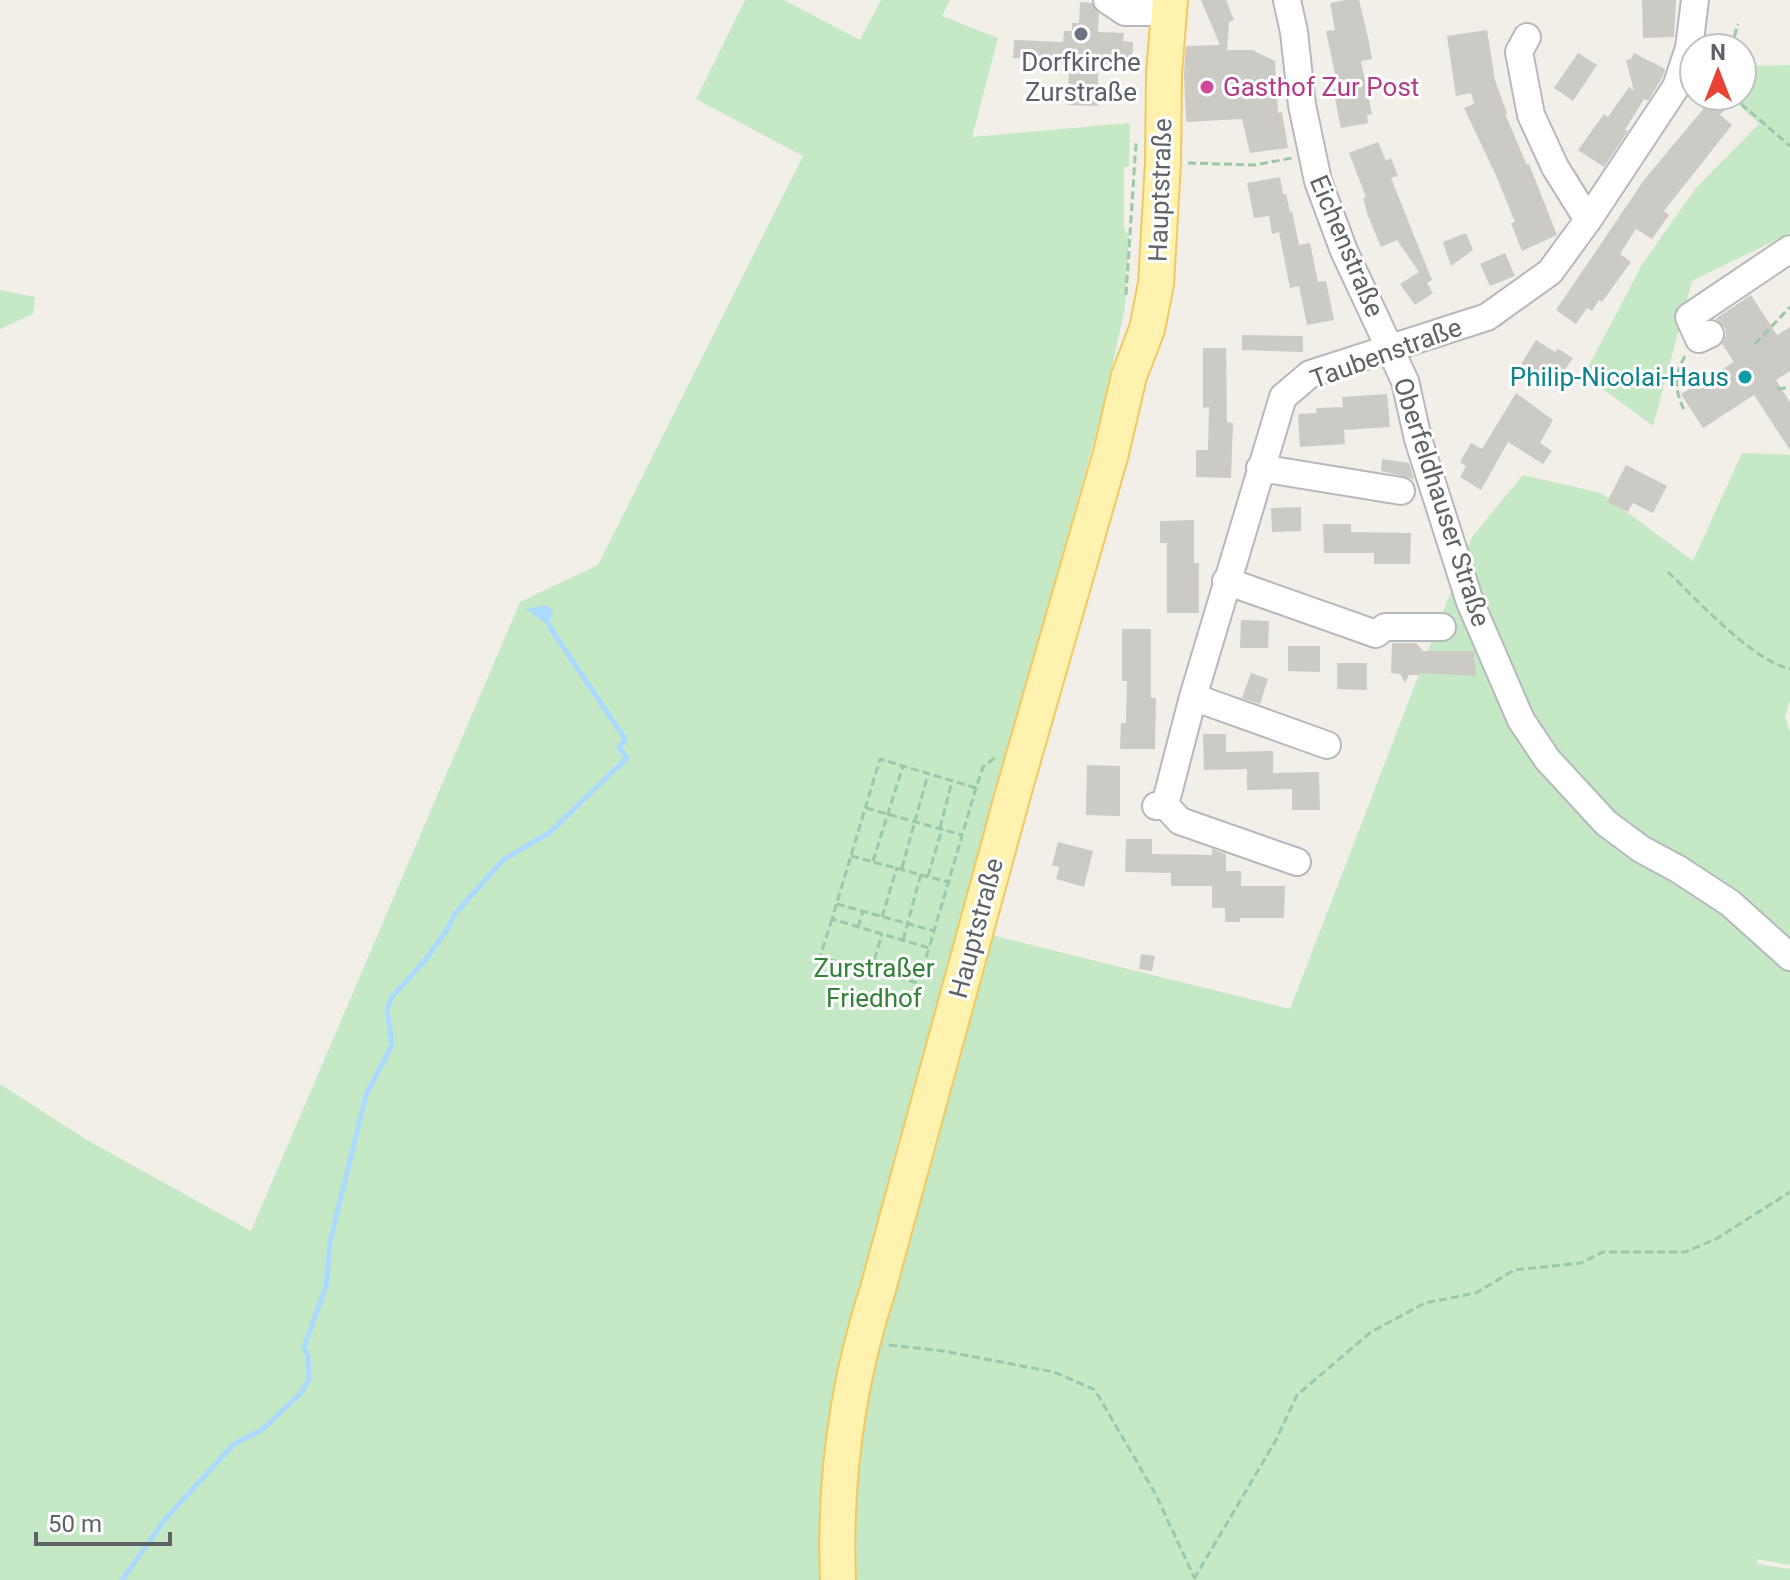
<svg xmlns="http://www.w3.org/2000/svg" width="1790" height="1580" viewBox="0 0 1790 1580" font-family="Roboto,sans-serif">
	<style>
		.green { fill: #c5e8c5 }
		.water { fill: #aadaff }
		.lines { fill: none; stroke-linecap: round; stroke-linejoin: round }
		.stream { stroke: #aadaff; stroke-width: 5 }
		.building { fill: #cccac5 }
		.minor-casing { stroke: #b5b8bc; stroke-width: 30 }
		.major-casing { stroke: #f2c960; stroke-width: 38 }
		.path { stroke: #9cc7a9; stroke-width: 3; stroke-dasharray: 8 4; stroke-linecap: butt }
		.minor { stroke: #fff; stroke-width: 26 }
		.major { stroke: #fff2af; stroke-width: 34 }
		.worship-dot { fill: #6b7280; stroke: #fff; stroke-width: 3 }
		.hotel-dot { fill: #d1479c; stroke: #fff; stroke-width: 3 }
		.culture-dot { fill: #0f9aa8; stroke: #fff; stroke-width: 3 }
		.labels { text-anchor: middle; dominant-baseline: central; stroke-width: 6; stroke-linejoin: round; paint-order: stroke }
		.worship-label { font-size: 26px; fill: #5b616d; stroke: #fff }
		.hotel-label { font-size: 26px; fill: #b23c85; stroke: #fff; text-anchor: start }
		.street-label { font-size: 26px; fill: #5f6368; stroke: #fff }
		.culture-label { font-size: 26px; fill: #0d838f; stroke: #fff; text-anchor: end }
		.park-label { font-size: 26px; fill: #348238; stroke: #fff }
	</style>
	<rect width="100%" height="100%" fill="#f1efe8"/>
	<path class="green" d="M745,0H784L860,40L881,0H950L942,16L998,38L972,137L1130,123L1129,166L1124,167V229L1129,236L1125,307L1104,404L1006,759L987,934L1290,1009L1472,537L1523,475L1601,493L1693,561L1742,453L1790,455V700L1785,717L1790,732V1565L1756,1559L1758,1564L1790,1569V1580H0V1084L87,1140L251,1231L520,602L598,565L803,156L696,99Z
		M1790,65V233L1692,281L1653,426L1584,375L1643,263L1696,188L1759,124L1732,98L1733,96H1742V66Z
		M0,290L35,297L33,314L0,329Z"/>
	<path class="water" d="M547,605L553,610L549,626L526,609Z"/>
	<g class="lines">
		<path class="stream" d="M122,1580L166,1518L234,1444L262,1430L301,1393L309,1379L308,1355L304,1347L326,1286L330,1242L366,1095L392,1045L387,1010L391,998L426,959L447,930L455,914L503,860L549,833L627,758L619,747L625,739L549,626"/>
	</g>
	<path class="building" d="M1201,0H1226L1234,20L1229,22L1227,50H1252L1275,61L1278,113L1282,112L1288,148L1250,153L1242,119L1186,122L1184,73L1186,46L1220,45Z
		M1346,0H1359L1369,42L1372,59L1361,61L1372,114L1367,115L1368,123L1341,128L1333,89L1338,88L1326,31L1335,30L1330,3Z
		M1642,0H1676L1674,37L1643,38Z
		M1080,2L1092,3L1099,14L1098,32L1124,33L1123,41L1133,42L1132,66L1102,64L1101,67H1098V106L1068,105L1069,56H1040V59L1013,58L1014,40L1063,42L1064,31H1072V23H1079Z
		M1487,30L1495,80L1507,113L1505,114L1527,165L1529,164L1557,235L1522,251L1511,223L1515,222L1494,171L1464,108L1474,104L1471,93L1456,96L1447,36Z
		M1578,53L1597,65L1573,101L1554,88Z
		M1634,53L1665,69L1662,78L1648,101L1644,99L1625,130L1628,131L1604,167L1578,150L1604,114L1608,117L1629,87L1634,91L1626,60L1631,59Z
		M1714,96L1728,106L1720,115L1732,125L1664,211L1669,215L1652,239L1636,229L1620,254L1631,262L1602,302L1599,300L1592,311L1587,308L1576,324L1556,310L1644,180Z
		M1378,142L1386,161L1391,158L1398,176L1391,178L1432,280L1427,283L1433,293L1415,305L1400,284L1419,272L1397,240L1381,247L1368,216L1363,198L1366,197L1349,153Z
		M1280,177L1283,194H1286L1290,212L1292,211L1299,245L1310,243L1318,282L1326,281L1334,320L1307,325L1299,286L1290,288L1279,232L1272,234L1269,216L1254,218L1247,183Z
		M1466,233L1473,250L1451,266L1443,242Z
		M1505,253L1515,276L1490,286L1480,264Z
		M1751,295L1777,335L1790,327V371L1776,380L1790,402V450L1754,395L1703,428L1681,394L1734,362L1722,344L1726,336L1725,328L1715,319Z
		M1242,335L1303,336V352L1242,350Z
		M1536,340L1555,352L1558,349L1573,358L1564,371L1550,363L1540,379L1520,366Z
		M1203,348H1226L1227,422L1233,423L1231,478L1196,477V450H1208L1209,407L1203,408Z
		M1516,393L1553,420L1540,443L1552,451L1543,464L1508,442L1481,490L1460,477L1466,466L1460,462L1471,443L1482,449Z
		M1387,394L1390,427L1344,430L1345,444L1300,447L1298,414L1317,413L1316,408L1343,407L1342,397Z
		M1382,459L1409,463L1414,479L1381,471Z
		M1626,465L1667,486L1653,513L1633,503L1628,512L1607,502Z
		M1301,507V531L1272,532L1271,508Z
		M1194,520V563H1199V613H1167V543H1160V521Z
		M1323,524H1351V532L1411,533L1410,564H1374V553H1324Z
		M1241,620L1269,621L1268,648H1240Z
		M1122,629H1151V698H1156L1155,749H1120L1121,723H1126L1127,681H1122Z
		M1392,643H1416L1423,651H1474L1476,676L1420,673L1419,675H1409L1405,683L1400,674L1391,673Z
		M1288,646H1320V672L1288,671Z
		M1337,663H1367V690L1337,689Z
		M1251,673L1268,679L1260,704L1242,698Z
		M1203,734H1226V752L1273,751V773L1319,772L1320,810H1292V789L1247,790V769L1204,770Z
		M1087,765L1120,766V816L1086,815Z
		M1126,839H1152V854L1212,855V849L1226,854V871H1241V886H1285L1284,918H1240V922H1225V908H1212V886H1171V873L1125,872Z
		M1058,842L1093,851L1084,887L1056,879L1059,867L1052,865Z
		M1141,954L1155,956L1152,971L1139,969Z"/>
	<g class="lines">
		<defs>
			<path id="minor" d="M1107,0L1125,12H1169
				M1287,0L1294,32L1302,105L1318,181L1344,251L1405,381L1418,439L1470,602L1521,720L1547,759L1606,823L1641,849L1678,869L1730,903L1790,957
				M1527,37L1519,52L1531,115L1555,167L1588,220
				M1710,334L1699,339L1689,317L1790,249
				M1260,468L1401,491
				M1226,581L1376,634L1385,627H1442
				M1193,697L1327,745
				M1165,805L1180,821L1297,862
				M1156,806L1165,805L1193,697L1283,397L1310,374L1487,317L1550,272L1588,220L1676,87L1689,48L1695,0"/>
			<path id="major" d="M838,1580C834,1480 847,1384 878,1289L1013,794L1111,453L1129,376L1147,329L1156,284L1163,163L1164,74L1170,0"/>
		</defs>
		<use href="#minor" class="minor-casing"/>
		<use href="#major" class="major-casing"/>
		<path class="path" d="M1731,48L1738,24
			M1732,96L1790,146
			M1188,163L1255,165L1292,158
			M1126,295L1136,143
			M1755,344L1790,307
			M1685,356C1673,377 1675,391 1685,412
			M1778,389L1790,387
			M1668,572C1696,599 1753,661 1790,669
			M976,788L880,759L832,919L929,948L976,788L983,767L997,756
			M866,808L962,835
			M940,828L952,781
			M851,856L948,882
			M873,861L903,766
			M902,868L928,774
			M928,876L942,829
			M837,904L934,931
			M882,917L897,867
			M832,919L820,957L918,983L929,948
			M858,927L863,911
			M903,940L921,874
			M871,971L882,934
			M889,1345L943,1351L1054,1372L1095,1390L1156,1495L1194,1577
			M1194,1579L1276,1440L1297,1395L1371,1332L1425,1303L1476,1293L1514,1270L1581,1263L1603,1252H1685L1716,1239L1790,1192"/>
		<use href="#minor" class="minor"/>
		<use href="#major" class="major"/>
	</g>
	<circle class="worship-dot" cx="1081" cy="34" r="8"/>
	<circle class="hotel-dot" cx="1207" cy="87" r="8"/>
	<circle class="culture-dot" cx="1745" cy="377" r="8"/>
	<g class="labels">
		<g class="worship-label">
			<text x="1081" y="62">Dorfkirche<tspan x="1081" dy="30">Zurstraße</tspan></text>
		</g>
		<g class="hotel-label">
			<text x="1223" y="87">Gasthof Zur Post</text>
		</g>
		<g class="street-label">
			<text transform="translate(1160 190) rotate(-88)">Hauptstraße</text>
			<text transform="translate(1347 246) rotate(67)">Eichenstraße</text>
			<text transform="translate(1386 353) rotate(-20)">Taubenstraße</text>
			<text transform="translate(1442 502) rotate(72)">Oberfeldhauser Straße</text>
			<text transform="translate(976 928) rotate(-75)">Hauptstraße</text>
		</g>
		<g class="culture-label">
			<text x="1729" y="377">Philip-Nicolai-Haus</text>
		</g>
		<g class="park-label">
			<text x="874" y="968">Zurstraßer<tspan x="874" dy="30">Friedhof</tspan></text>
		</g>
	</g>
	<g transform="translate(1718 72)"><circle r="38" fill="#ffffff" stroke="#bfc1c3" stroke-width="2"/>
	<path d="M0-6L14 30L0 20L-14 30Z" fill="#ea4335"/>
	<text y="-12" font-size="22" font-weight="bold" text-anchor="middle" fill="#5f6368">N</text>
	</g>
	<path d="M36 1532v12h134v-12" fill="none" stroke="#5f6368" stroke-width="4"/>
	<text x="48" y="1532" font-size="24" fill="#5f6368" stroke="#ffffff" stroke-width="6" paint-order="stroke">50 m</text>
</svg>
